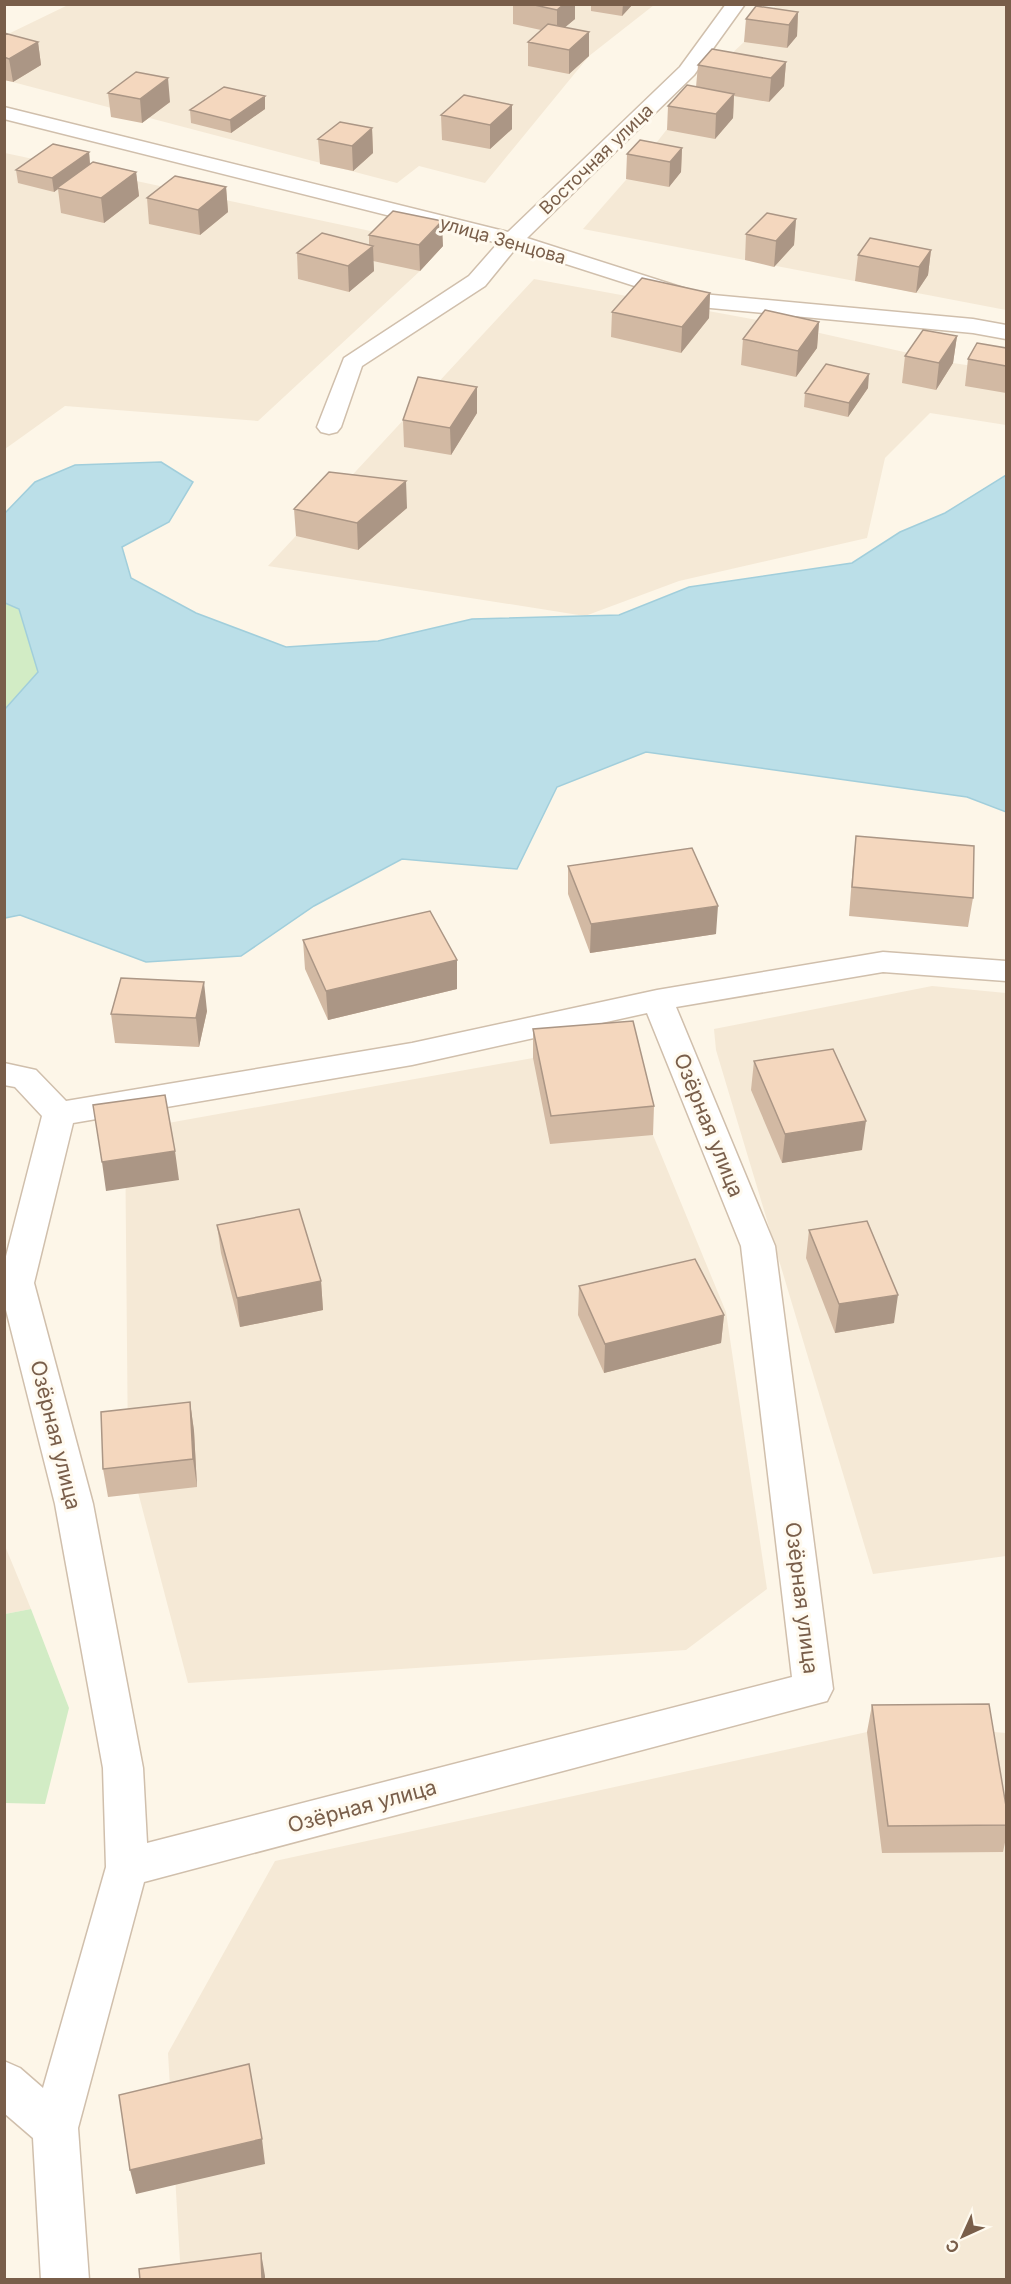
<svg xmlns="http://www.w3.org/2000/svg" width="1011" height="2284" viewBox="0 0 1011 2284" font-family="Inter,sans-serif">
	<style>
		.residential { fill: #f5e9d6 }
		.green { fill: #d2ecc5 }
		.water { fill: #bbdfe8; stroke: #a1cedb; stroke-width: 1.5 }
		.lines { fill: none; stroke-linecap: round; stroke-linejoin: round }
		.minor-casing { stroke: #d0bfac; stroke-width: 3 }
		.minor { fill: #fff; fill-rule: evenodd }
		.wall { fill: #d2b9a3 }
		.shaded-wall { fill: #ab9685 }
		.building { fill: #f4d7be; stroke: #ab9685; stroke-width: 1.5 }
		.labels { text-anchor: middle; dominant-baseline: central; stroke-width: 6; stroke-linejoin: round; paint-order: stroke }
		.far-street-label { font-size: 18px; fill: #795e4a; stroke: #fffaef }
		.street-label { font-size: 21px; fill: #795e4a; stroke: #fffaef }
	</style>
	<rect width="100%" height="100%" fill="#fdf6e8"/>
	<path class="residential" d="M68,5H654L589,56L485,183L419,166L397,183L5,80L4,36Z
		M776,5H1006V310L583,229L639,165L711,73L744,42Z
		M5,153L394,236L443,246L420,271L258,421L65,406L5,449Z
		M534,279L784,325L953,363L1006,371V425L930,413L885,458L867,538L679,581L585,616L268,566Z
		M932,986L1006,993V1556L873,1574L716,1050L714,1029Z
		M632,1049L653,1135L726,1312L767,1589L686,1650L188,1683L128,1454L125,1128L168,1123L533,1058Z
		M5,1546L31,1609L5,1614Z
		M982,1731L1006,1733V2279H181L168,2053L275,1861L867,1732Z"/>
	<path class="green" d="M5,603L19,609L38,672L5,709Z
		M31,1609L69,1708L45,1804L5,1803V1614Z"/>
	<path class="water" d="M161,462L193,482L169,522L122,547L131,578L196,613L286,647L378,641L472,619L619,615L689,587L852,563L900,532L945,513L1006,475V812L967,797L646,752L557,787L517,869L402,859L314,906L241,956L146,962L20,915L5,918V709L38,672L19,609L5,603V513L35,482L75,465Z"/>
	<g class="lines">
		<defs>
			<path id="minor" d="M726,4H745L694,75L527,238L702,294L973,319L1006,325V339L973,333L700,307L516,248L485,286L362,366L341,427L337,432L329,434L321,432L317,427L344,358L469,276L498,243L4,119V107L508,232L680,67Z
				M883,952L1006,961V981L883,972L676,1007L775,1246L833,1689L827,1701L144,1882L78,2128L89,2280H41L33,2138L4,2113V2061L20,2068L43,2088L106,1867L103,1768L55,1504L4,1302V1264L42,1116L15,1087L4,1085V1063L36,1070L66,1101L412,1043L657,990ZM647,1013L741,1246L792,1677L147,1843L143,1768L93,1504L34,1283L73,1123L412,1065Z"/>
		</defs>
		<use href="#minor" class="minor-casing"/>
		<use href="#minor" class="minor"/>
	</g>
	<path class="wall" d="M513,4H575V19L565,27L589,56L569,74L528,66V42L541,30L513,24Z
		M591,4H633L622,16L591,11Z
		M798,12L797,36L787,48L744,42L746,19Z
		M4,33L38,42L41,65L13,82L4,80Z
		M786,62L784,86L769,102L734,96L733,118L715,139L667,130L668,106L696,87L698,65Z
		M108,93L170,102L142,123L111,117Z
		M265,96V109L231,133L191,123L190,110Z
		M512,105V129L490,149L442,140L441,115Z
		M372,128L373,153L353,171L320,164L318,139Z
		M682,148L681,172L669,187L626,179L627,154Z
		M89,152L90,164L136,172L139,196L104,223L61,213L58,189L54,192L18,183L16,170Z
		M226,187L228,212L200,235L149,224L147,198Z
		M796,219L794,245L774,267L745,260L746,234Z
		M369,235L443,246L420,271L373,261L374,271L349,292L298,279L297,253L369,245Z
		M931,250L928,275L916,293L855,281L858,255Z
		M710,293L709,318L681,353L611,337L612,312Z
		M819,322L817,348L796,377L741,365L743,339Z
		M957,336L953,363L936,390L902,383L905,356Z
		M1006,348V393L965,386L968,359Z
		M477,387V413L451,455L404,447L403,420Z
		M868,388L848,417L804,407L805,393Z
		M407,508L358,550L296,536L294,509Z
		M856,836L973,898L968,927L849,916L853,864Z
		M568,866L716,934L590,953L568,894Z
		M303,940L457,960V989L328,1020L305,969Z
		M207,1011L199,1047L115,1043L111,1014Z
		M533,1029L654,1106L653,1135L550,1144L533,1058Z
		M754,1061L862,1150L782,1163L751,1090Z
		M217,1225L321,1281L323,1310L240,1327L221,1253Z
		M809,1230L894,1323L835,1333L806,1258Z
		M579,1286L724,1315L721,1343L604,1373L578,1315Z
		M190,1402L194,1431L197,1487L108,1497L103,1469Z
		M872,1705L1006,1825V1838L1003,1852L882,1853L867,1732Z"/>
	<path class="shaded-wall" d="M564,4H575V19L557,34V10Z
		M623,4H633L622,16Z
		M798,12L797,36L787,48L789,25Z
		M589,32V56L569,74V50Z
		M38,42L41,65L13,82L9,59Z
		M786,62L784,86L769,102L771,78Z
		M168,78L170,102L142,123L140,99Z
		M734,94L733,118L715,139L716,114Z
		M265,96V109L231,133L230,120Z
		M512,105V129L490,149V125Z
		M372,128L373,153L353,171L352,146Z
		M682,148L681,172L669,187L670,162Z
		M89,152L90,165L57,188L58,189L54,192L52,178Z
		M136,172L139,196L104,223L101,198Z
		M226,187L228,212L200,235L198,210Z
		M796,219L794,245L774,267L776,241Z
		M442,221L443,246L420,271L419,245Z
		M373,246L374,271L349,292L348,266Z
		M931,250L928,275L916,293L919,267Z
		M710,293L709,318L681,353L682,327Z
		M819,322L817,348L796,377L798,351Z
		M957,336L953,363L936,390L939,363Z
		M869,374L868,388L848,417L849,403Z
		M477,387V413L451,455L450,428Z
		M406,481L407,508L358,550L357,523Z
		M718,906L716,934L590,953L591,924Z
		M457,960V989L328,1020L326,991Z
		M204,982L207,1011L199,1047L196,1018Z
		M866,1121L862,1150L782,1163L785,1134Z
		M175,1151L179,1180L106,1191L102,1162Z
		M321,1281L323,1310L240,1327L237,1298Z
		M898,1295L894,1323L835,1333L839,1304Z
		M724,1315L721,1343L604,1373L605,1344Z
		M190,1402L194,1431L197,1487L193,1459Z
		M262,2139L265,2164L136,2194L130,2170Z
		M261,2253L265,2276V2280H262Z"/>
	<path class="building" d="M530,4H564L557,10Z
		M756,6L798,12L789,25L746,19Z
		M548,24L589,32L569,50L528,42Z
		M4,33L38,42L9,59L4,57Z
		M712,49L786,62L771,78L698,65Z
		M136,72L168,78L140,99L108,93Z
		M687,85L734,94L716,114L668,106Z
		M224,87L265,96L230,120L190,110Z
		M464,95L512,105L490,125L441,115Z
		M340,122L372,128L352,146L318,139Z
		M640,140L682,148L670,162L627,154Z
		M53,144L89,152L52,178L16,170Z
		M93,162L136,172L101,198L57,188Z
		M175,176L226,187L198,210L147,198Z
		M393,211L442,221L419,245L369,235Z
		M767,213L796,219L776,241L746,234Z
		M322,233L373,246L348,266L297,253Z
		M870,238L931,250L919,267L858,255Z
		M642,278L710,293L682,327L612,312Z
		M765,310L819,322L798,351L743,339Z
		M923,330L957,336L939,363L905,356Z
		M977,343L1006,348V366L968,359Z
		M826,364L869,374L849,403L805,393Z
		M418,377L477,387L450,428L403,420Z
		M329,472L406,481L357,523L294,509Z
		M856,836L974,846L973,898L852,887Z
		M692,848L718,906L591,924L568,866Z
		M430,911L457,960L326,991L303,940Z
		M121,978L204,982L196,1018L111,1014Z
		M633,1021L654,1106L551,1116L533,1029Z
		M833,1049L866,1121L785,1134L754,1061Z
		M165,1095L175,1151L102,1162L93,1105Z
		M299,1209L321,1281L237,1298L217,1225Z
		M867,1221L898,1295L839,1304L809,1230Z
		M695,1259L724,1315L605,1344L579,1286Z
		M190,1402L193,1459L103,1469L101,1412Z
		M989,1704L1006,1806V1825L888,1826L872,1705Z
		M249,2064L262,2139L130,2170L119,2095Z
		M261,2253L262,2280H140L139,2269Z"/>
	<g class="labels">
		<g class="far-street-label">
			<text transform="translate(596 159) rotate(-44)">Восточная улица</text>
			<text transform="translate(503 240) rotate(16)">улица Зенцова</text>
		</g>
		<g class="street-label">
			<text transform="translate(709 1125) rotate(68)">Озёрная улица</text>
			<text transform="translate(56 1435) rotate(76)">Озёрная улица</text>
			<text transform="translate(802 1598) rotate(83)">Озёрная улица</text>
			<text transform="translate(362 1806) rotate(-15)">Озёрная улица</text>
		</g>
	</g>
	<rect width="1011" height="2284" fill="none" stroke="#795e4a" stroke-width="12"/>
	<g transform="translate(963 2236) rotate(225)" stroke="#fffaef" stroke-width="4.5" paint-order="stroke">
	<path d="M0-4.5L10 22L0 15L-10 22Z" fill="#795e4a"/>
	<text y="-9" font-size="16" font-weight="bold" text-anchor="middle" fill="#795e4a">С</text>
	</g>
</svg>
